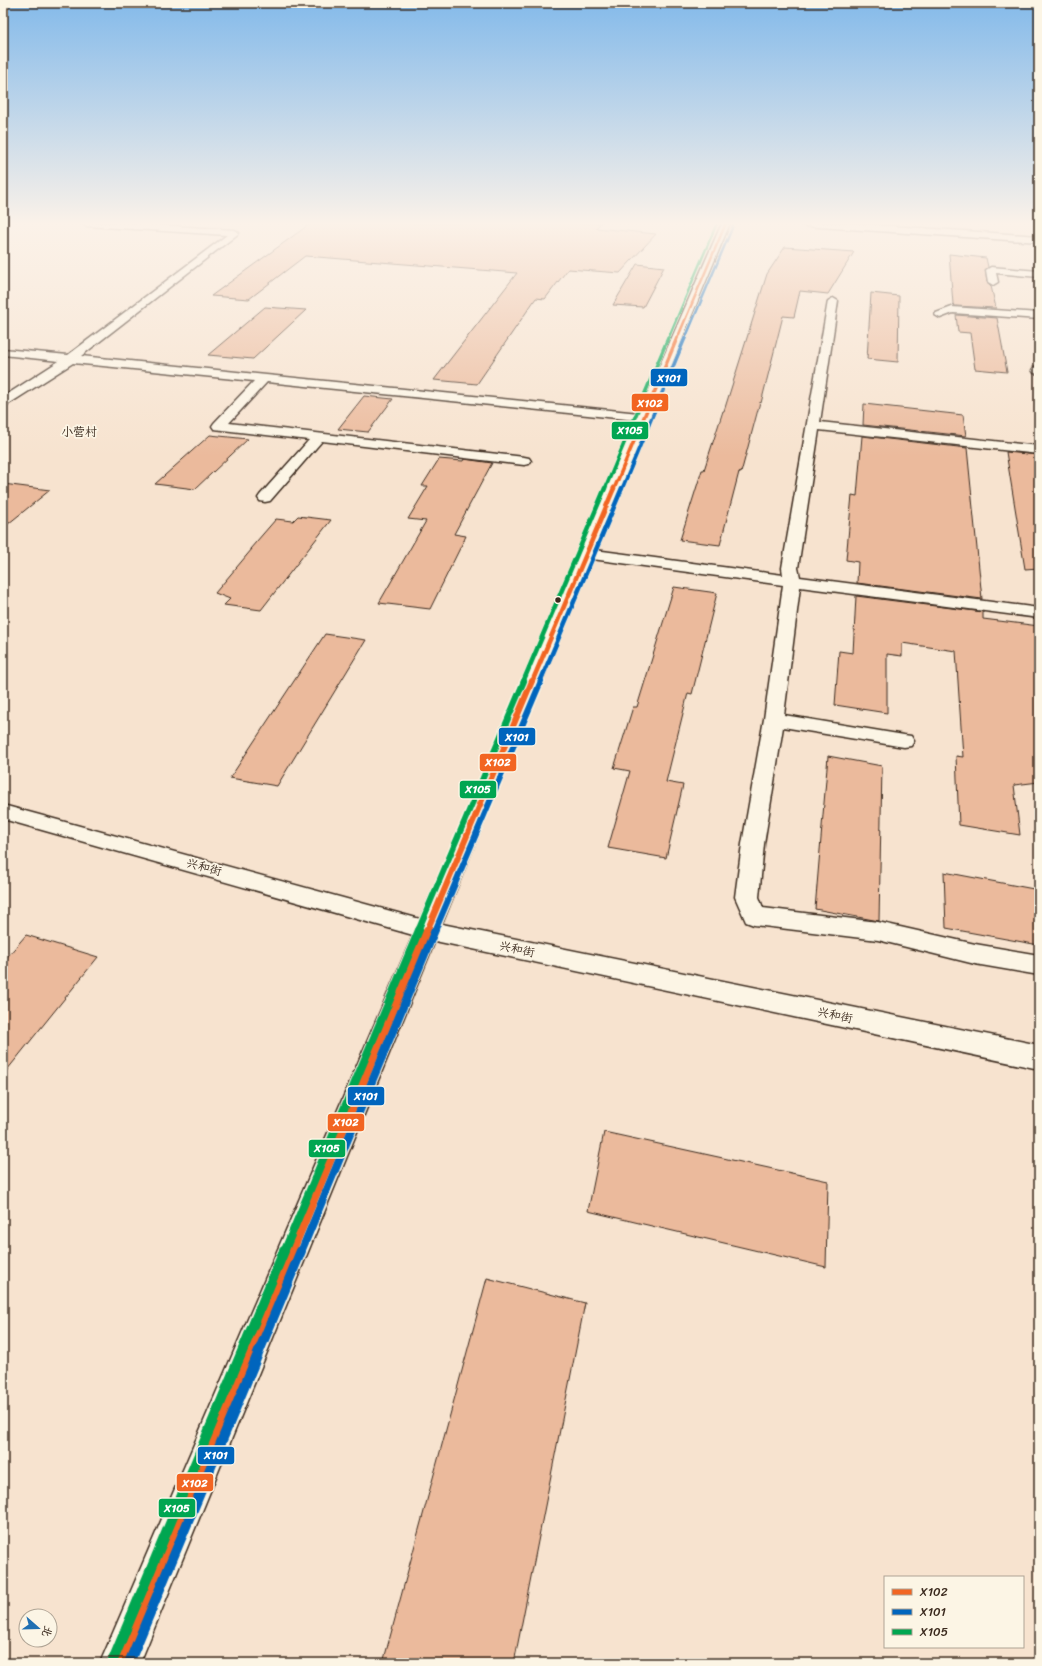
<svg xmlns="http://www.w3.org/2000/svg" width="1042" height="1666" viewBox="0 0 1042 1666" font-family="Sriracha,'LXGW WenKai TC',sans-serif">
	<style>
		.building { fill: #ebba9c; stroke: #3b2a1e }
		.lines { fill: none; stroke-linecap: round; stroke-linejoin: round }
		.minor-casing { stroke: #3b2a1e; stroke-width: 3 }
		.major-casing { stroke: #3b2a1e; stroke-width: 3 }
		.minor { fill: #fcf5e5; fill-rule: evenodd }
		.major { fill: #fcf5e5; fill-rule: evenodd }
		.bus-1-far5-casing { stroke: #fcf5e5; stroke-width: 4 }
		.bus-1-far4-casing { stroke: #fcf5e5; stroke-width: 5 }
		.bus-1-far3-casing { stroke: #fcf5e5; stroke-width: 6 }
		.bus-1-far2-casing { stroke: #fcf5e5; stroke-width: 9 }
		.bus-1-far1-casing { stroke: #fcf5e5; stroke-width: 10 }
		.bus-1-casing { stroke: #fcf5e5; stroke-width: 12 }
		.bus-2-far5-casing { stroke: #fcf5e5; stroke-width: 4 }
		.bus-2-far4-casing { stroke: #fcf5e5; stroke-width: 5 }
		.bus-2-far3-casing { stroke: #fcf5e5; stroke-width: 6 }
		.bus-2-far2-casing { stroke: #fcf5e5; stroke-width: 9 }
		.bus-2-far1-casing { stroke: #fcf5e5; stroke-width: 10 }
		.bus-2-casing { stroke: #fcf5e5; stroke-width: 12 }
		.bus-3-far5-casing { stroke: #fcf5e5; stroke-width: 4 }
		.bus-3-far4-casing { stroke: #fcf5e5; stroke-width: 5 }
		.bus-3-far3-casing { stroke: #fcf5e5; stroke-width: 6 }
		.bus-3-far2-casing { stroke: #fcf5e5; stroke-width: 9 }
		.bus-3-far1-casing { stroke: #fcf5e5; stroke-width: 10 }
		.bus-3-casing { stroke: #fcf5e5; stroke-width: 12 }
		.bus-1-far5 { stroke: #f26522; stroke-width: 2.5 }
		.bus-1-far4 { stroke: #f26522; stroke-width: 3.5 }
		.bus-1-far3 { stroke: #f26522; stroke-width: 4.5 }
		.bus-1-far2 { stroke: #f26522; stroke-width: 6 }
		.bus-1-far1 { stroke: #f26522; stroke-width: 8 }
		.bus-1 { stroke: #f26522; stroke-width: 10 }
		.bus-2-far5 { stroke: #0065bd; stroke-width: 2.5 }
		.bus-2-far4 { stroke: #0065bd; stroke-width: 3.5 }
		.bus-2-far3 { stroke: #0065bd; stroke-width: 4.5 }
		.bus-2-far2 { stroke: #0065bd; stroke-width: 6 }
		.bus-2-far1 { stroke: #0065bd; stroke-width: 8 }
		.bus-2 { stroke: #0065bd; stroke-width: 10 }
		.bus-3-far5 { stroke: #00a651; stroke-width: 2.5 }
		.bus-3-far4 { stroke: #00a651; stroke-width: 3.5 }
		.bus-3-far3 { stroke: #00a651; stroke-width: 4.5 }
		.bus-3-far2 { stroke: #00a651; stroke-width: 6 }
		.bus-3-far1 { stroke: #00a651; stroke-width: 8 }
		.bus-3 { stroke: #00a651; stroke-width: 10 }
		.bus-dot { fill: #3b2a1e; stroke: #fcf5e5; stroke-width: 1.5 }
		.labels { text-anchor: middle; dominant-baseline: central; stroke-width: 3.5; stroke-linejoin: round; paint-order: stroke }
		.far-quarter-label { font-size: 12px; fill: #3b2a1e; stroke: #fcf5e5 }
		.street-label { font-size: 12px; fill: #3b2a1e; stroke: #fcf5e5 }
		.line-badge { stroke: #fcf5e5; stroke-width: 1.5 }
		.badge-label { font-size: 11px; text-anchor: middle; font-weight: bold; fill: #fff }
	</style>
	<rect width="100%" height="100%" fill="#f7e3cf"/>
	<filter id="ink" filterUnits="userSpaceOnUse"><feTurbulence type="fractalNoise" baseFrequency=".025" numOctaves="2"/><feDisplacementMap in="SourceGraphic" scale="8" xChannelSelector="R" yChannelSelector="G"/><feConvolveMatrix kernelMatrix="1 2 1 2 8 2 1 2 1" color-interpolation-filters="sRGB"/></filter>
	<g filter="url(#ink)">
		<path class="building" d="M311,223H601L596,228L656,234L620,273L568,269L545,299L536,298L477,384L434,380L517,273L305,256L249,299L211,296Z
			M785,247L854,252L828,294L800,291L794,317L783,316L761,403L760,402L741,473L739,472L720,545L680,540L702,470H704L723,411H724L767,274Z
			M949,254L986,258L988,267L985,270L987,282L991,286L996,308L955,306L953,304Z
			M637,264L664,267L643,307L613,305Z
			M871,293L899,296L898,362L867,359Z
			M265,307L306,310L253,359L208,355Z
			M956,315L997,318L1007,372L975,369L970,333L958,332Z
			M364,396L393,399L368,432L338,429Z
			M864,404L963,415L966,436L863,425Z
			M210,435L248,439L195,489L155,484Z
			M862,436L967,448L982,599L857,583L858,562L846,560L852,495L857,496Z
			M1006,452L1039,455V568L1025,569Z
			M439,459L463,461L464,459L492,463L454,534L466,536L430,609L379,603L426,521L408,519L428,486H422Z
			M3,484L50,490L3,528Z
			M298,516L331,520L261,610L224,605L230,599L215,593L252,549H250L276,519L293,521Z
			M674,587L717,593L692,694L688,693L666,782L683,785L666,858L608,848L630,771L614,768L633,707H637Z
			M856,596L983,612V619L1039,626V782L1014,785L1020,835L959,825L956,756L963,757L956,651L902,643V656L887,654V713L835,705L839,651L853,653Z
			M325,634L366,640L277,786L230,778Z
			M828,756L882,766L879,921L815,909Z
			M944,872L1039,890V945L946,928Z
			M26,935L98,957L3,1075V962Z
			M604,1132L828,1181L826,1267L588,1211Z
			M487,1278L585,1303L514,1663H383Z"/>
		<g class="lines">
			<defs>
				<path id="minor" d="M83,223H129L235,230L239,233L81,356L639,413L722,223H730L595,550L783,575L782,568L828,301L833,298L838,301L820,422L1039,446V454L819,430L798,568L800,577L1039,608V618L800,587L784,715L904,735L911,736L914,741L911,746L904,747L783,727L764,844L759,897L763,908L878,922L975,944L1039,955V975L975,964L878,940L754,925L746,922L735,897L742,844L764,719L783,585L592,559L442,924L1039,1045V1069L435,941L140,1663H100L413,935L3,819V805L420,919L636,420L267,382L229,423L524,457L529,458L531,461L529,464L524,465L322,441L270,501L265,502L260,501L258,498L260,495L309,440L214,429L212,426L214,423L254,381L73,363L7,405L3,406V397L59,361L3,355V349L68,355L227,235L87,226Z
					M991,267L1039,271V277L996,273L998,282L993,285L988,282L986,270Z
					M952,307L1039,313V319L953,313L940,318L935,315L936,313Z
					M1039,366V374L1034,373L1032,370L1034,367Z"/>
				<path id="major" d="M801,223H847L1039,236V242L805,226Z"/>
			</defs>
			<use href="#minor" class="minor-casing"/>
			<use href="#major" class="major-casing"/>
			<use href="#minor" class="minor"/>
			<use href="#major" class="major"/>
			<defs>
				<path id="bus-1-far5" d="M677,339L726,223"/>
				<path id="bus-1-far4" d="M614,489L677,338"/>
				<path id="bus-1-far3" d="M532,682L614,488"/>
				<path id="bus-1-far2" d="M427,931L532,681"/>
				<path id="bus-1-far1" d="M292,1252L427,930"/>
				<path id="bus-1" d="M120,1663L293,1251"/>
				<path id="bus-2-far5" d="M685,339L733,226"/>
				<path id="bus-2-far4" d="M622,489L685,338"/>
				<path id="bus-2-far3" d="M540,682L622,488"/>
				<path id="bus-2-far2" d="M435,931L541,681"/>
				<path id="bus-2-far1" d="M301,1252L435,930"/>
				<path id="bus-2" d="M129,1663L301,1251"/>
				<path id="bus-3-far5" d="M668,339L717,223"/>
				<path id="bus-3-far4" d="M605,489L668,338"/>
				<path id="bus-3-far3" d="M523,682L605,488"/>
				<path id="bus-3-far2" d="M418,931L524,681"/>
				<path id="bus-3-far1" d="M284,1252L419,930"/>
				<path id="bus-3" d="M113,1660L284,1251"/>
			</defs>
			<use href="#bus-1-far5" class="bus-1-far5-casing"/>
			<use href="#bus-1-far4" class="bus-1-far4-casing"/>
			<use href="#bus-1-far3" class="bus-1-far3-casing"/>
			<use href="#bus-1-far2" class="bus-1-far2-casing"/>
			<use href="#bus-1-far1" class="bus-1-far1-casing"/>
			<use href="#bus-1" class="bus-1-casing"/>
			<use href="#bus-2-far5" class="bus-2-far5-casing"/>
			<use href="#bus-2-far4" class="bus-2-far4-casing"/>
			<use href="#bus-2-far3" class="bus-2-far3-casing"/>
			<use href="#bus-2-far2" class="bus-2-far2-casing"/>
			<use href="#bus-2-far1" class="bus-2-far1-casing"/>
			<use href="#bus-2" class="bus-2-casing"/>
			<use href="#bus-3-far5" class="bus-3-far5-casing"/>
			<use href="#bus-3-far4" class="bus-3-far4-casing"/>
			<use href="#bus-3-far3" class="bus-3-far3-casing"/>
			<use href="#bus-3-far2" class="bus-3-far2-casing"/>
			<use href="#bus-3-far1" class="bus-3-far1-casing"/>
			<use href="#bus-3" class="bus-3-casing"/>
			<use href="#bus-1-far5" class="bus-1-far5"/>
			<use href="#bus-1-far4" class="bus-1-far4"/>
			<use href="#bus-1-far3" class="bus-1-far3"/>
			<use href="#bus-1-far2" class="bus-1-far2"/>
			<use href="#bus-1-far1" class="bus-1-far1"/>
			<use href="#bus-1" class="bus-1"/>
			<use href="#bus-2-far5" class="bus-2-far5"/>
			<use href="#bus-2-far4" class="bus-2-far4"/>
			<use href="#bus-2-far3" class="bus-2-far3"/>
			<use href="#bus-2-far2" class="bus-2-far2"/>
			<use href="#bus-2-far1" class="bus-2-far1"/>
			<use href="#bus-2" class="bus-2"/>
			<use href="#bus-3-far5" class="bus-3-far5"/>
			<use href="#bus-3-far4" class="bus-3-far4"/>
			<use href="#bus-3-far3" class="bus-3-far3"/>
			<use href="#bus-3-far2" class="bus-3-far2"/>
			<use href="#bus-3-far1" class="bus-3-far1"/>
			<use href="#bus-3" class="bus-3"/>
		</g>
	</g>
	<linearGradient id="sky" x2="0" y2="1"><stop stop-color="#84baea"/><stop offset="0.49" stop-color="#fbf2e9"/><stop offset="1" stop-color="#fbf2e9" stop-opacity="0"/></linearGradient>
	<rect width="1042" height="456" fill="url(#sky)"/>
	<circle class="bus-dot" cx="558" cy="600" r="3.5"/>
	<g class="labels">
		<g class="far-quarter-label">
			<text x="79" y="432">小营村</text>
		</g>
		<g class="street-label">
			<text transform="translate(204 867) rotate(15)">兴和街</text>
			<text transform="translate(517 949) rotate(12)">兴和街</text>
			<text transform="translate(835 1015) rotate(12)">兴和街</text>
		</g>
	</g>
	<g class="line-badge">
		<rect x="650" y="368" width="38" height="19" rx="4" fill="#0065bd"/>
		<rect x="631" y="393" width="38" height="19" rx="4" fill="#f26522"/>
		<rect x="611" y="421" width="38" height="19" rx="4" fill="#00a651"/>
		<rect x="498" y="727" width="38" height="19" rx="4" fill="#0065bd"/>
		<rect x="479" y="753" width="38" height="19" rx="4" fill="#f26522"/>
		<rect x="459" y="780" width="38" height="19" rx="4" fill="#00a651"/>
		<rect x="347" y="1086" width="38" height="20" rx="4" fill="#0065bd"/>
		<rect x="327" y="1113" width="38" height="19" rx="4" fill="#f26522"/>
		<rect x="308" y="1139" width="38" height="19" rx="4" fill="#00a651"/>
		<rect x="197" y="1446" width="38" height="19" rx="4" fill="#0065bd"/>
		<rect x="176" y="1473" width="38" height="19" rx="4" fill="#f26522"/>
		<rect x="158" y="1498" width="38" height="20" rx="4" fill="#00a651"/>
	</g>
	<g class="badge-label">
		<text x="669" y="382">X101</text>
		<text x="650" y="407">X102</text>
		<text x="630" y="434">X105</text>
		<text x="517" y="741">X101</text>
		<text x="498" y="766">X102</text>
		<text x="478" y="793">X105</text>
		<text x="366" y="1100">X101</text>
		<text x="346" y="1126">X102</text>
		<text x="327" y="1152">X105</text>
		<text x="216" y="1459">X101</text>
		<text x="195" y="1487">X102</text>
		<text x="177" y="1512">X105</text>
	</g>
	<rect width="1042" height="1666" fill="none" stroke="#fcf5e5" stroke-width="16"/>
	<rect x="8" y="8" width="1026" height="1650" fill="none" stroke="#3b2a1e" stroke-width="1.5" filter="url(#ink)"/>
	<rect x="884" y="1576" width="140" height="72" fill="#fcf5e5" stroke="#afa495"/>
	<rect x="892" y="1589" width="20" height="6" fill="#f26522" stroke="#afa495"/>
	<text x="920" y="1596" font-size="12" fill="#3b2a1e">X102</text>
	<rect x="892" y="1609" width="20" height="6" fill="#0065bd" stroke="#afa495"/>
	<text x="920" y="1616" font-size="12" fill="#3b2a1e">X101</text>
	<rect x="892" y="1629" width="20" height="6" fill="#00a651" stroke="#afa495"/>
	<text x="920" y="1636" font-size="12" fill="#3b2a1e">X105</text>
	<g transform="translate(38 1628) rotate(110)"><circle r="19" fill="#fcf5e5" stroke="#afa495"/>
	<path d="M0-3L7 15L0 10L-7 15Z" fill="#1f6fb2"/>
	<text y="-6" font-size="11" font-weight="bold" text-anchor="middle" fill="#3b2a1e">北</text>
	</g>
</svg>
